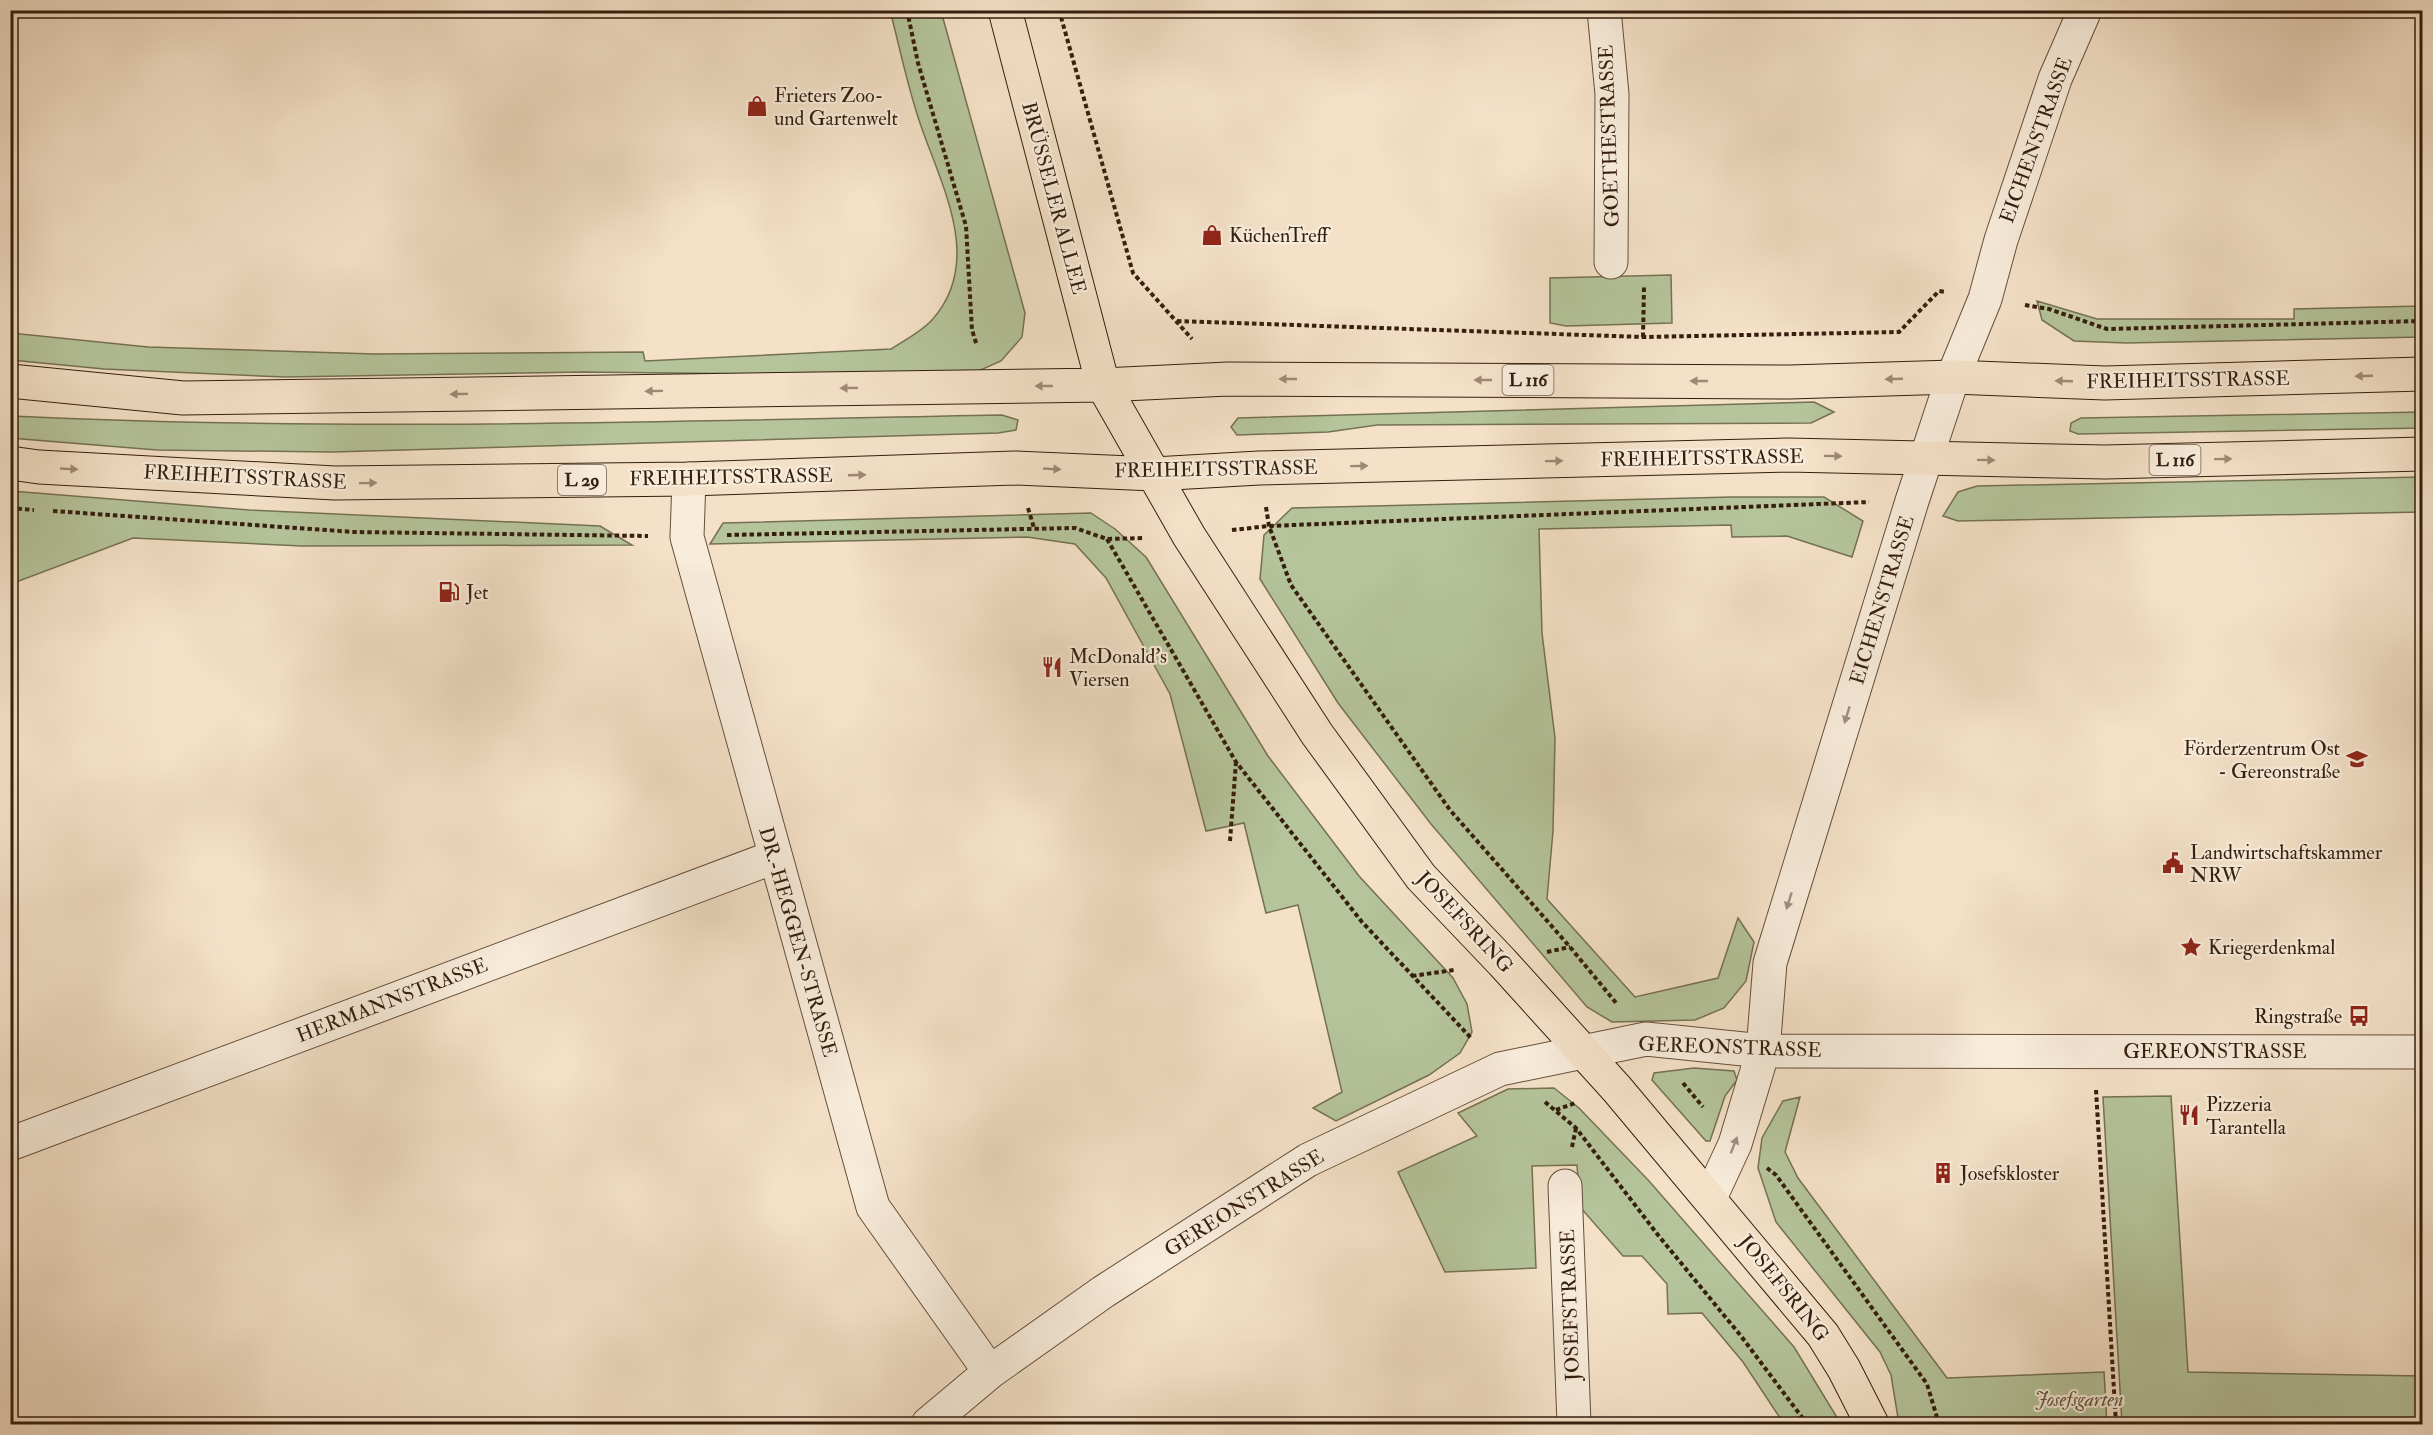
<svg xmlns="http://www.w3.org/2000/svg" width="2433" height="1435" viewBox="0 0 2433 1435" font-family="'IM FELL Double Pica',serif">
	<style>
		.green { fill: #b5c49b; stroke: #757154; stroke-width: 1.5 }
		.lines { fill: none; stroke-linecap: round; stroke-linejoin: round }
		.minor-casing { stroke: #654f3c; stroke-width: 35 }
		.major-casing { stroke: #351e0e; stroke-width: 35 }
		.path { stroke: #351e0e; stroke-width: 4; stroke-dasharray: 4.5 3; stroke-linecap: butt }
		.minor { stroke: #f8ecdb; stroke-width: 33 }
		.major { stroke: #f4e1c8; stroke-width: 33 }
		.oneway { fill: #9e8974 }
		.oneway2 { fill: #a08f7f }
		.labels { text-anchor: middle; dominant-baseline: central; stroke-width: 4.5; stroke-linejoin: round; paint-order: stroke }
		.shield { fill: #f8ecdb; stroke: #705c4c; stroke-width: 1.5 }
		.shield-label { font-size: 18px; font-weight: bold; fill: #351e0e }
		.poi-label { font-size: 20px; fill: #351e0e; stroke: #f8ecdb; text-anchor: start }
		.street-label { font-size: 20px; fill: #351e0e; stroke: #f8ecdb }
		.park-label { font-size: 20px; font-style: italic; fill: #5b5038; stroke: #f8ecdb }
	</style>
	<rect width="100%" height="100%" fill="#f4e1c8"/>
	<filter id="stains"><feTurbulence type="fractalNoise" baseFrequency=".00333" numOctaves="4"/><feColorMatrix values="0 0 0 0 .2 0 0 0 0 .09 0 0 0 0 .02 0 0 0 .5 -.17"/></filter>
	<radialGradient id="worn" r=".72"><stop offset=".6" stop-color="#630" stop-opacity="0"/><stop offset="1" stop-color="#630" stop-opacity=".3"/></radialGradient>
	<path class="green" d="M890,10L941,11L1025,313L1022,337L1001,361L967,376L583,372L285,377L104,369L11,360V333L148,347L374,354L643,352L645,361L891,349C905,340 921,332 932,320C984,262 942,187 921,126C908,89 900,49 890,10Z
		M1671,275L1672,323L1566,326L1550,323V278Z
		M2037,301L2097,319H2294V309L2422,306V337L2126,343L2074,341L2042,320Z
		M1814,402L1834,412L1811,423L1377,425L1328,432L1237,435L1231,427L1238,418Z
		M2422,412V428L2078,434L2070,431L2071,423L2081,418Z
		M1002,415L1018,420L1016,430L998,433L332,452L157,450L10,438L11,416C341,432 672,421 1002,415Z
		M2422,477V512L1958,521L1943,516L1958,492L1977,486Z
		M11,491L249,510L600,526L632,545L302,546L133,538L11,584Z
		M1731,497H1824L1863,521L1852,557L1787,536L1732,537L1731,525L1539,529L1542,633L1555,738L1553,831L1547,899L1635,997L1718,978L1738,918L1754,942L1746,981L1724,1008L1695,1020L1612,1022L1587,1007L1431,824L1338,703L1260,579L1264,535L1292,508Z
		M1091,513L1115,529L1146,557L1268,756L1359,876L1453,978L1467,1004L1472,1032L1460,1053L1429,1075L1336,1121L1313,1108L1342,1092L1298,905L1266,913L1244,823L1206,831L1170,694L1106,578L1075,544L1027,537L710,544L723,523Z
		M1694,1068L1734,1071L1737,1080L1725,1096L1710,1141H1706L1652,1080L1654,1073Z
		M1554,1088L1579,1108L1649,1181L1794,1347L1841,1424H1784L1743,1362L1702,1313L1668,1314L1667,1284L1642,1256H1623L1580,1207L1577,1165L1532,1166L1536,1268L1445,1272L1398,1172L1477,1136L1458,1113L1508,1089Z
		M2171,1096L2188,1372L2422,1376V1424H2122L2103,1097Z
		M1800,1097L1785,1152L1798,1178L1947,1378L2104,1372L2107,1424H1899L1891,1375L1880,1352L1776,1222L1758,1168L1762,1138L1783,1101Z"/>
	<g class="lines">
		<defs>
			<path id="minor" d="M1604,10L1612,94L1611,262
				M689,479L687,537L873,1207L990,1372
				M10,1144L774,857
				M1565,1186L1574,1424
				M1710,1198L1735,1144L1763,1051L1770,963L1912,501L1953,377L1985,299L2001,240L2055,79L2085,10
				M928,1424L990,1372L1103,1292L1308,1160L1500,1069L1646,1039L1763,1051L2422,1052"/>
			<path id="major" d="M1005,10L1103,385L1189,536L1317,734L1421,877L1502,962L1617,1089L1823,1335L1844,1369L1872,1424
				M10,381L183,398L1103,385L1228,379L1790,382L1953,377L2105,383L2422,374
				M10,463L39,467L335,483L689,479L1015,468L1154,474L1259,468L1788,455L2105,462L2422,454"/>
		</defs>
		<use href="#minor" class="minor-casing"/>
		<use href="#major" class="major-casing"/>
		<path class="path" d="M907,10L918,63L966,226L972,330L977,346
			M1059,10L1133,273L1192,339
			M2025,305L2049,309L2107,329L2422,321
			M1177,321L1643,337L1899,332L1939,291L1946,292
			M1643,337L1644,287
			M1266,507L1269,526L1291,585L1450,810L1570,947L1617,1004
			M10,508L34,510
			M1028,508L1034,528
			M53,511L354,532L648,536
			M1232,530L1269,526L1869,502
			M727,535L1075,528L1107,539L1144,538
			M1107,539L1236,762L1362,922L1472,1039
			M1230,841L1236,762
			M1547,952L1570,947
			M1412,976L1454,970
			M1683,1083L1703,1107
			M2096,1090L2116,1424
			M1545,1102L1576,1128L1658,1235L1741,1336L1807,1424
			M1556,1110L1575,1103
			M1572,1147L1576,1128
			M1767,1168L1776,1175L1927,1384L1939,1424"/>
		<use href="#minor" class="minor"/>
		<use href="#major" class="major"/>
	</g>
	<defs><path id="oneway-solid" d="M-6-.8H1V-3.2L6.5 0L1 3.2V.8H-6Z" transform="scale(1.5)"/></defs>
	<g class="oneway">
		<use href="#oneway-solid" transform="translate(2364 376) rotate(178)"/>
		<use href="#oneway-solid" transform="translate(1288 379) rotate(-180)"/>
		<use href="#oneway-solid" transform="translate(1894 379) rotate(178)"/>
		<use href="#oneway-solid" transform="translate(1483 380) rotate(-180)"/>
		<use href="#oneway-solid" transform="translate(1699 381) rotate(-180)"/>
		<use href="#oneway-solid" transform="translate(2064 381) rotate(-178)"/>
		<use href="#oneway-solid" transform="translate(1044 386) rotate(180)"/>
		<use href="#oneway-solid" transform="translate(849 388) rotate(179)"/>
		<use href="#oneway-solid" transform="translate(654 391) rotate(179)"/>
		<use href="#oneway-solid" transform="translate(459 394) rotate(179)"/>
		<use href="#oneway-solid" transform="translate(1833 456) rotate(1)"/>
		<use href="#oneway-solid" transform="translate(2223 459) rotate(-1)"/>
		<use href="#oneway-solid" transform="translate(1986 460) rotate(1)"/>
		<use href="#oneway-solid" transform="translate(1554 461) rotate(-1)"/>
		<use href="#oneway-solid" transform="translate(1359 466) rotate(-1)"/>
		<use href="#oneway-solid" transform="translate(69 469) rotate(3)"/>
		<use href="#oneway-solid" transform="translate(1052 469) rotate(3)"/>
		<use href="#oneway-solid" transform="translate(857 475) rotate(-2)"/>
		<use href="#oneway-solid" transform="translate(368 483) rotate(-1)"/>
	</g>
	<g class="oneway2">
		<use href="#oneway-solid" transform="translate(1847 715) rotate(107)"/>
		<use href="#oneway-solid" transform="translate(1789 901) rotate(107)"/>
		<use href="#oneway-solid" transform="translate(1734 1145) rotate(-69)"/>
	</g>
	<defs>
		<symbol id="shop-bare" viewBox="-9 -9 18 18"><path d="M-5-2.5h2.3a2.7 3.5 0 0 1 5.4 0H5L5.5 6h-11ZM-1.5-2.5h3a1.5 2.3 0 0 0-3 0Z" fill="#8f2418" stroke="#f8ecdb" stroke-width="2.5" paint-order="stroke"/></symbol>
		<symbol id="fuel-bare" viewBox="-9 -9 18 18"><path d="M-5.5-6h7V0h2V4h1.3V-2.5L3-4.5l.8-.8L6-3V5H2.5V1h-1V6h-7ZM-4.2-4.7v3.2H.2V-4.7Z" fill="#8f2418" stroke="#f8ecdb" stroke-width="2.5" paint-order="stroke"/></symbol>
		<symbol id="restaurant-bare" viewBox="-9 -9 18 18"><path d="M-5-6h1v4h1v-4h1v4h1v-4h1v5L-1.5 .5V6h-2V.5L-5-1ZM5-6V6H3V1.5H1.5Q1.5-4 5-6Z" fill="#8f2418" stroke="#f8ecdb" stroke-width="2.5" paint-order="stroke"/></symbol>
		<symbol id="school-bare" viewBox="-9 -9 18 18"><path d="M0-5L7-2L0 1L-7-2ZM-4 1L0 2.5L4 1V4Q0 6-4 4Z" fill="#8f2418" stroke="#f8ecdb" stroke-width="2.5" paint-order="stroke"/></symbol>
		<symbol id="civic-bare" viewBox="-9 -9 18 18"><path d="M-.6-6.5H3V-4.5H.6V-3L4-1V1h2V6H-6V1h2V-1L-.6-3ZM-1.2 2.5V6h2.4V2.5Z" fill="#8f2418" stroke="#f8ecdb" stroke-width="2.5" paint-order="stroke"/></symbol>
		<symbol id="sight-bare" viewBox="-9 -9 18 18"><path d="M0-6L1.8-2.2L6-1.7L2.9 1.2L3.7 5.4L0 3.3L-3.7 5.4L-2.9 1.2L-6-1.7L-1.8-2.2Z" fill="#8f2418" stroke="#f8ecdb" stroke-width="2.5" paint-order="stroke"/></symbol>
		<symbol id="bus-bare" viewBox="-9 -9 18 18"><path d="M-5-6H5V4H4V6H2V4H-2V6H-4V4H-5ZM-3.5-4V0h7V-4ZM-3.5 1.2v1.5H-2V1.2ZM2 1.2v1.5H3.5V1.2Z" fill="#8f2418" stroke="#f8ecdb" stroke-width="2.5" paint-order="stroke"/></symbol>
		<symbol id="building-bare" viewBox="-9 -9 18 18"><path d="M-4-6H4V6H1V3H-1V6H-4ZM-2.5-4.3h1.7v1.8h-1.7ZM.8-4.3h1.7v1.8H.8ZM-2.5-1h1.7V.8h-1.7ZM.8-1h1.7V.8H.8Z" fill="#8f2418" stroke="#f8ecdb" stroke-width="2.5" paint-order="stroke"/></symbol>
	</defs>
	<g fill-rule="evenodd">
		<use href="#shop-bare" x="742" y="91" width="30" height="30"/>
		<use href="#shop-bare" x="1197" y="220" width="30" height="30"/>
		<use href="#fuel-bare" x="434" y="577" width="30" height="30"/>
		<use href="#restaurant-bare" x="1037" y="652" width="30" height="30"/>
		<use href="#school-bare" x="2342" y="744" width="30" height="30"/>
		<use href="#civic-bare" x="2158" y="848" width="30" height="30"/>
		<use href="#sight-bare" x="2176" y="932" width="30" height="30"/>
		<use href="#bus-bare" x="2344" y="1001" width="30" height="30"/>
		<use href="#restaurant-bare" x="2174" y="1100" width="30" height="30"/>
		<use href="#building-bare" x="1928" y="1158" width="30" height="30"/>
	</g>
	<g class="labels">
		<g class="shield">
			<rect x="1502.5" y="365" width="51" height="30" rx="4.5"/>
			<rect x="2149.5" y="445" width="51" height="30" rx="4.5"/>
			<rect x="558" y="465" width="48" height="30" rx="4.5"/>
		</g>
		<g class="shield-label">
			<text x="1528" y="380">L 116</text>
			<text x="2175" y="460">L 116</text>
			<text x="582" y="480">L 29</text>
		</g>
		<g class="poi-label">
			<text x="774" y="95">Frieters Zoo-<tspan x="774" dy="23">und Gartenwelt</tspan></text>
			<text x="1229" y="235">KüchenTreff</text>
			<text x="466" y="592">Jet</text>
			<text x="1069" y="656">McDonald's<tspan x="1069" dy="23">Viersen</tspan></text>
			<text x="2340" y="748" text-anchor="end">Förderzentrum Ost<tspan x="2340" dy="23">- Gereonstraße</tspan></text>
			<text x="2190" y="852">Landwirtschaftskammer<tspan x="2190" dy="23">NRW</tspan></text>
			<text x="2208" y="947">Kriegerdenkmal</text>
			<text x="2342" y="1016" text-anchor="end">Ringstraße</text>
			<text x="2206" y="1104">Pizzeria<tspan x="2206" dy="23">Tarantella</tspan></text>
			<text x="1960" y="1173">Josefskloster</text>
		</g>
		<g class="street-label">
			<text transform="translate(1609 136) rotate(-92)">GOETHESTRASSE</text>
			<text transform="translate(2036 140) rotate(-70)">EICHENSTRASSE</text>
			<text transform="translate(1054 198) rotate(75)">BRÜSSELER ALLEE</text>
			<text transform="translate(2188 380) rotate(-1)">FREIHEITSSTRASSE</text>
			<text transform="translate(1702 458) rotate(-1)">FREIHEITSSTRASSE</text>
			<text transform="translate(1216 469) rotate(-1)">FREIHEITSSTRASSE</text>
			<text transform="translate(245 477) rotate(3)">FREIHEITSSTRASSE</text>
			<text transform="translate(731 477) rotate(-1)">FREIHEITSSTRASSE</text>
			<text transform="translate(1882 600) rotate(-73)">EICHENSTRASSE</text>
			<text transform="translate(1465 922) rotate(47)">JOSEFSRING</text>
			<text transform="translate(798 942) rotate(74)">DR.-HEGGEN-STRASSE</text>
			<text transform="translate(392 1000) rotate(-21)">HERMANNSTRASSE</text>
			<text transform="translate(1730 1047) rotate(2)">GEREONSTRASSE</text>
			<text x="2215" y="1051">GEREONSTRASSE</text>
			<text transform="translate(1244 1203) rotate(-32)">GEREONSTRASSE</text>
			<text transform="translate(1784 1288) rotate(51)">JOSEFSRING</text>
			<text transform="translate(1570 1305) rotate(-92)">JOSEFSTRASSE</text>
		</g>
		<g class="park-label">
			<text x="2079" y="1399">Josefsgarten</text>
		</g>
	</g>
	<rect width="2433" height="1435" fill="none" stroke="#f4e1c8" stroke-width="36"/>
	<rect x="12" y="12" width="2409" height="1411" fill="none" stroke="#351e0e" stroke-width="3"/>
	<rect x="18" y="18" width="2397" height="1399" fill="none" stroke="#351e0e" stroke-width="1.5"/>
	<rect width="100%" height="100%" filter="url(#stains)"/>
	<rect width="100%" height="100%" fill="url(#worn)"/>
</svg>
